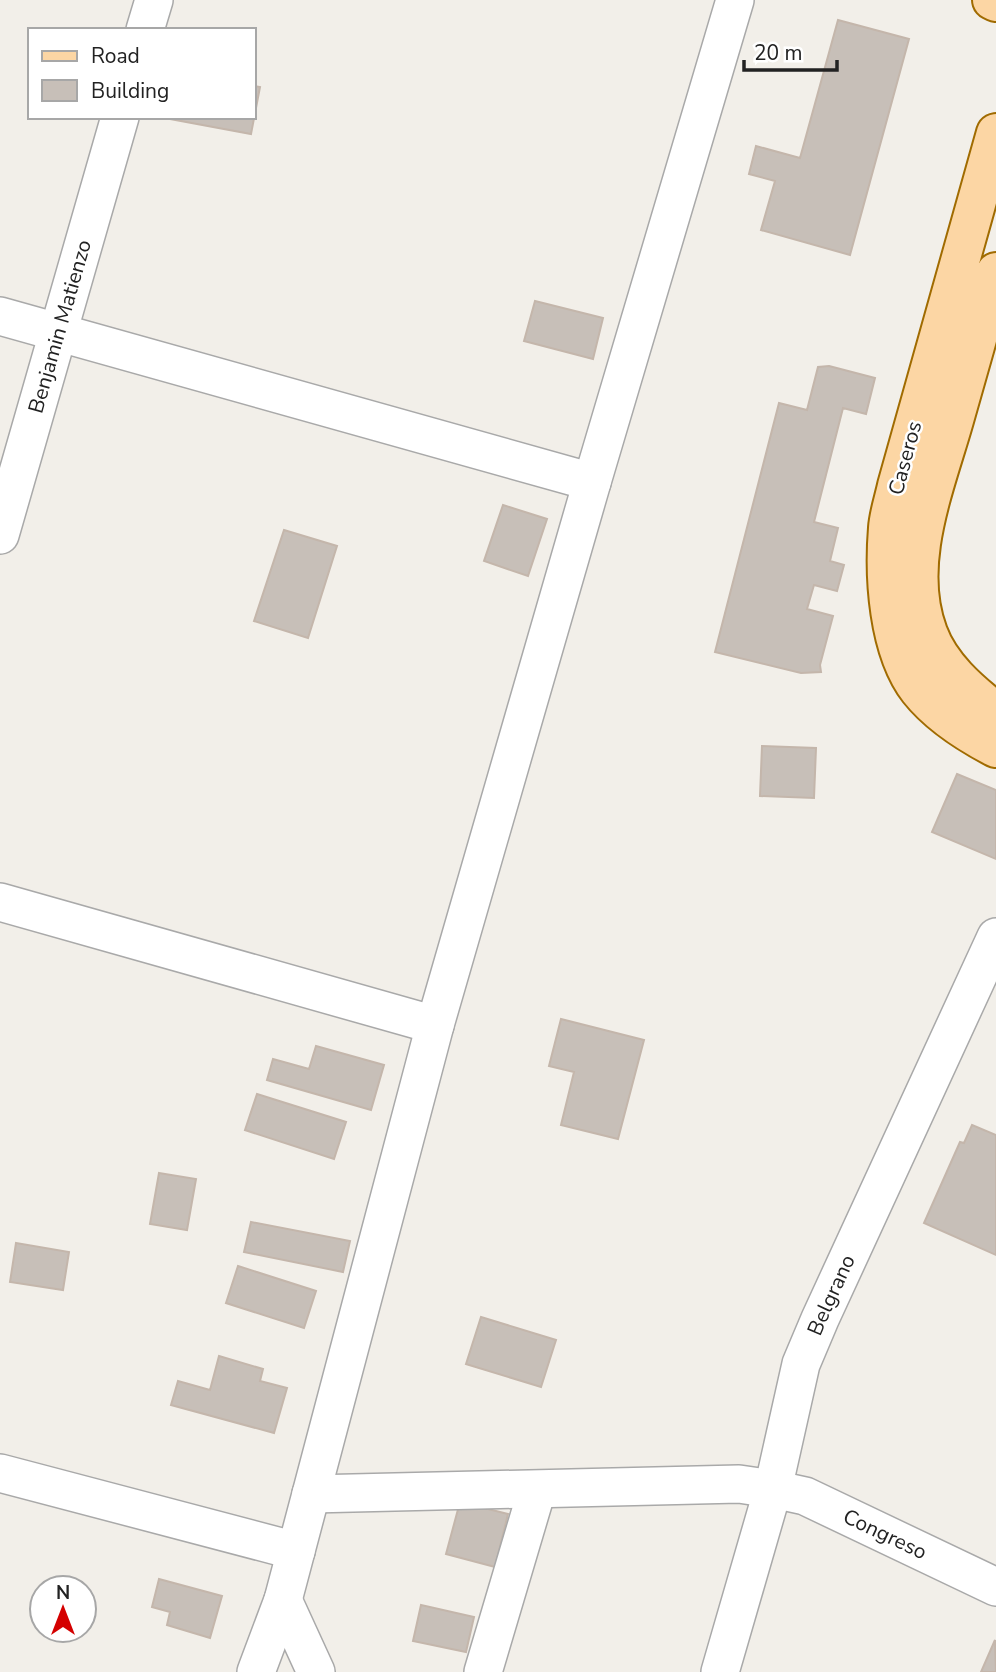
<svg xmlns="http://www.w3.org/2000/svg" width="996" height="1672" viewBox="0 0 996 1672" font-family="'Nunito Sans',sans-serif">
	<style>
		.building { fill: #c7bfb8; stroke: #c4b6ab; stroke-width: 2 }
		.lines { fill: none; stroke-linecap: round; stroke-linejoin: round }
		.minor-casing { stroke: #a9a9a9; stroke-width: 40 }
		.major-casing { stroke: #a06b00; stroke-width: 42 }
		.minor { stroke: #fff; stroke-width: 37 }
		.major { stroke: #fcd6a4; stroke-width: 38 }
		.labels { text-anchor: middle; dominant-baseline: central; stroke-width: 5; stroke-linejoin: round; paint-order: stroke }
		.street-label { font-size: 21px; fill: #222; stroke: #fff }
	</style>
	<rect width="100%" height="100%" fill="#f2efe9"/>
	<path class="building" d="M838,20L909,39L850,255L761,230L775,181L749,174L756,146L800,158Z
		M254,86L260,87L251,134L170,119L254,117Z
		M535,301L603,318L593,359L524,341Z
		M829,366L875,378L866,414L843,408L814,522L838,528L830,561L844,565L837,591L814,585L807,609L833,616L820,665L821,672L801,673L715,652L779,403L807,410L818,367Z
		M503,505L547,519L528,576L484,561Z
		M284,530L337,546L308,638L254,621Z
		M762,746L816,748L814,798L760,796Z
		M957,774L996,790V859L932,832Z
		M561,1019L644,1040L618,1139L561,1125L574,1072L549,1066Z
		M316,1046L384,1065L371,1110L267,1080L273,1059L309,1069Z
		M257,1094L346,1122L334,1159L245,1130Z
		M972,1125L996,1135V1255L924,1223L960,1142L964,1143Z
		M159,1173L196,1179L187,1230L150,1224Z
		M251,1222L350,1241L343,1272L244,1252Z
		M16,1243L69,1252L63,1290L10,1282Z
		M238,1266L316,1291L304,1328L226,1303Z
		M481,1317L556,1340L541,1387L466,1364Z
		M219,1356L263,1369L260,1381L287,1388L274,1433L171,1405L178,1381L210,1390Z
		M460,1502L508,1514L495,1567L446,1554Z
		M159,1579L222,1596L210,1638L167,1625L170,1612L152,1607Z
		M421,1605L474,1617L466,1652L413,1641Z
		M995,1640L996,1672H981Z"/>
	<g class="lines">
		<defs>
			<g id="minor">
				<path d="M145,30L154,0"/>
				<path d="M0,316L592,482"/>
				<path id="s1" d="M0,535L120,117"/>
				<path d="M0,902L435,1025"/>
				<path d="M0,1473L296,1551"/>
				<path id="s2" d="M311,1494L739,1484L773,1489L805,1496L996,1587"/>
				<path d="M283,1600L316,1672"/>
				<path d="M256,1672L283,1600L435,1025L592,482L735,0"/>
				<path d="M483,1672L537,1490"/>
				<path id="s3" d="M720,1672L773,1489L801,1364L820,1319L996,937"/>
			</g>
			<path id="major" d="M992,0L996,2
				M996,133L897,486C894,500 889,514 888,528C884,577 888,650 919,690C938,714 969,734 996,748
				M996,272C982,321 968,371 954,420C935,487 902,564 928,633C940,666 969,691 996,712"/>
		</defs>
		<use href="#minor" class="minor-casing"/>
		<use href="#major" class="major-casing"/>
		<use href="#minor" class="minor"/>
		<use href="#major" class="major"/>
	</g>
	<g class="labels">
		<g class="street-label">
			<text stroke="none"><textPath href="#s1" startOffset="217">Benjamin Matienzo</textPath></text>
			<text transform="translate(905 458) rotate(-75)">Caseros</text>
			<text stroke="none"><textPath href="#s3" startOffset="394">Belgrano</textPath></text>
			<text stroke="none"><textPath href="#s2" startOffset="584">Congreso</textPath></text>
		</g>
	</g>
	<rect x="28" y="28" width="228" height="91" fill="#ffffff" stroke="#a7a7a7" stroke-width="2"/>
	<rect x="42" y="51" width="35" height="10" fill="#fcd6a4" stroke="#a7a7a7" stroke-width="2"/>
	<text x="91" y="63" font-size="21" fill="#222222">Road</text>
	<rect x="42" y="80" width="35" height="21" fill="#c7bfb8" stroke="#a7a7a7" stroke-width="2"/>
	<text x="91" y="98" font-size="21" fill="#222222">Building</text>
	<g transform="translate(63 1609)"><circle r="33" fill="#ffffff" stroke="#a7a7a7" stroke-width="2"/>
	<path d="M0-5L12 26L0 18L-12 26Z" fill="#d40000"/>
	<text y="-10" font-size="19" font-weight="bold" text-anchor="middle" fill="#222222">N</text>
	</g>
	<path d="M744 60v10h93v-10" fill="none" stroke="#222222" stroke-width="3.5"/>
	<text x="754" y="60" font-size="21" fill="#222222" stroke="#ffffff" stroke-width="5" paint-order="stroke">20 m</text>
</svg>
